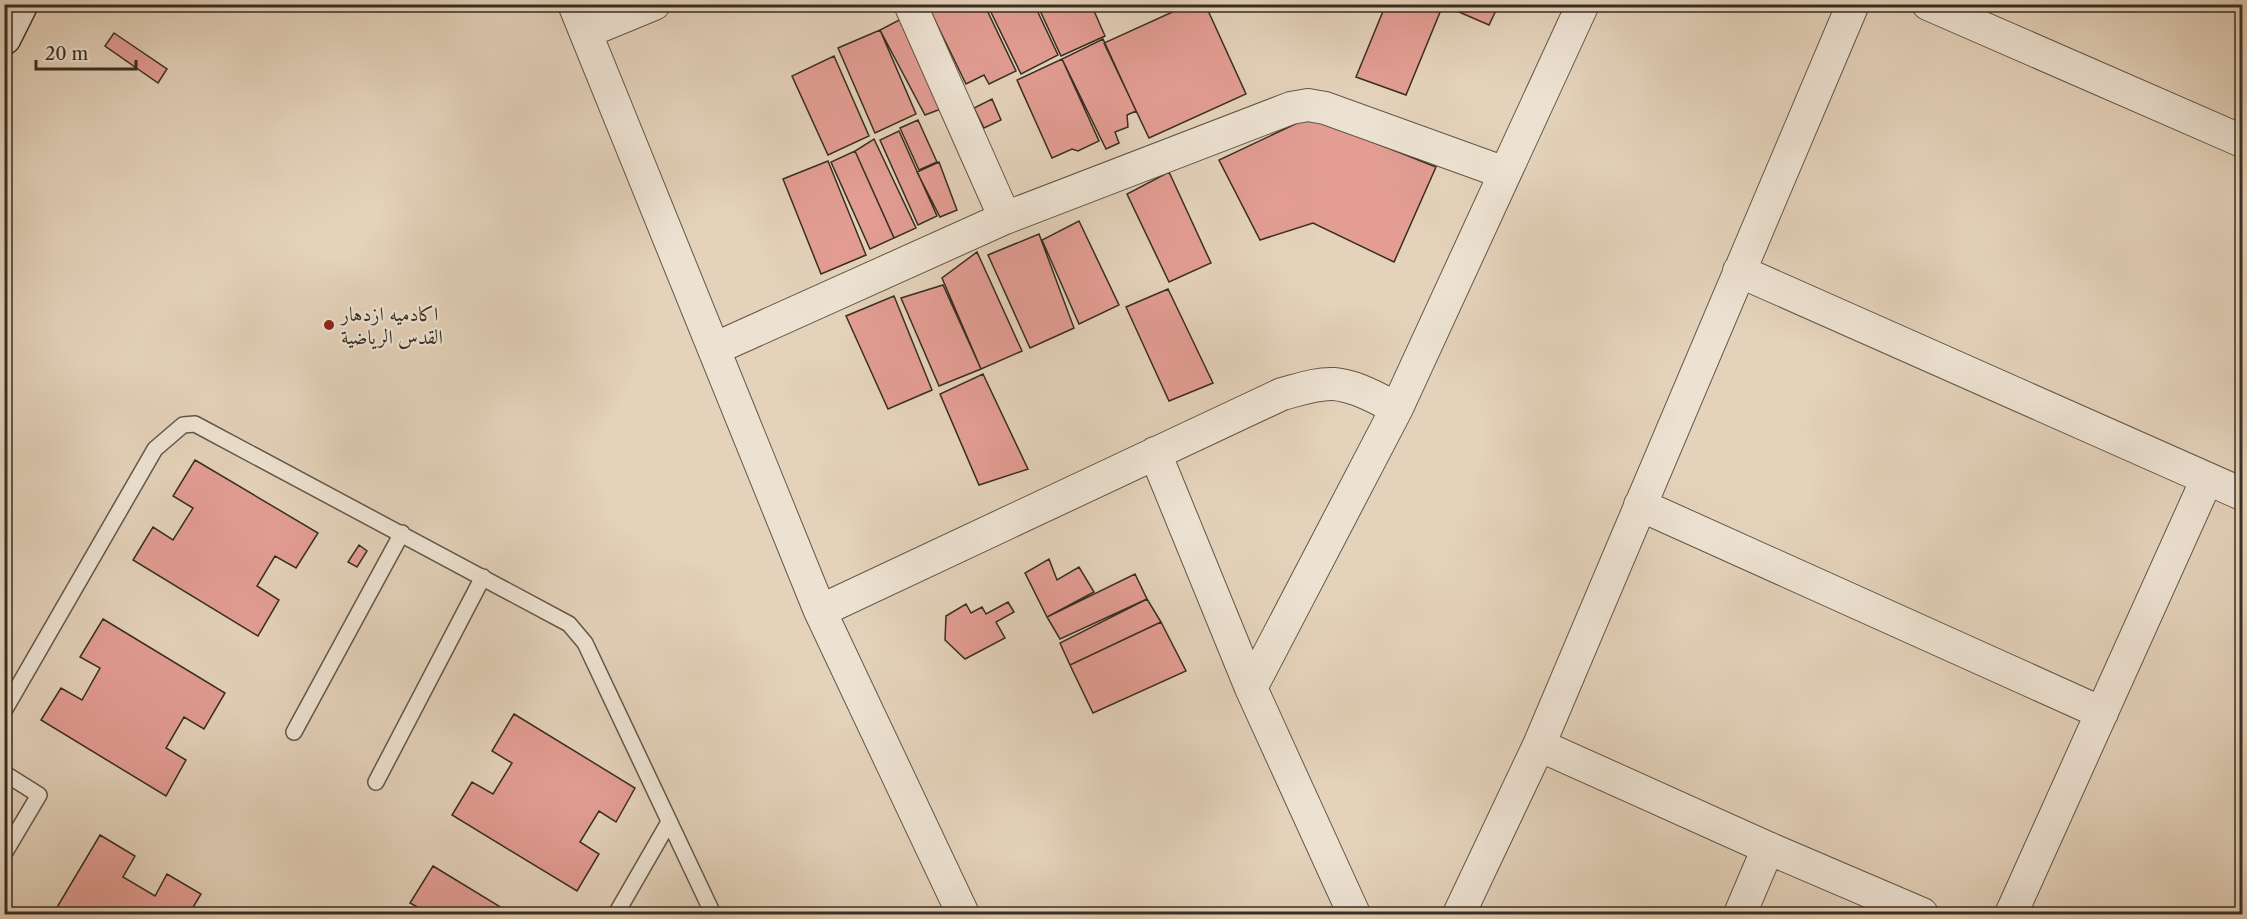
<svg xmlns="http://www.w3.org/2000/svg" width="2247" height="919" viewBox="0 0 2247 919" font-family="'Libre Caslon Text',Amiri,serif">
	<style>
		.building { fill: #e39d93; stroke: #372e23; stroke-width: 1.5 }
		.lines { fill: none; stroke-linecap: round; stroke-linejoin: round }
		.service-casing { stroke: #625749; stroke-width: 18 }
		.minor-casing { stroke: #625749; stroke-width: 34 }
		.secondary-casing { stroke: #372e23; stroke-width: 36 }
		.service { stroke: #ede2d2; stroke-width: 15 }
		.minor { stroke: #ede2d2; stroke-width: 32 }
		.secondary { stroke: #ede2d2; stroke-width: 33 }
		.poi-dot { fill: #8f2418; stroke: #ede2d2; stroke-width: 2 }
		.labels { text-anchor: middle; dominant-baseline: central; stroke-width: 4.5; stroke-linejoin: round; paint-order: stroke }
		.poi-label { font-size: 20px; fill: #372e23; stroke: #ede2d2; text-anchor: start }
	</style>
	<rect width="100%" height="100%" fill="#e4d2ba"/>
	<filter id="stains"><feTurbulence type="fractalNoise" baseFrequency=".00333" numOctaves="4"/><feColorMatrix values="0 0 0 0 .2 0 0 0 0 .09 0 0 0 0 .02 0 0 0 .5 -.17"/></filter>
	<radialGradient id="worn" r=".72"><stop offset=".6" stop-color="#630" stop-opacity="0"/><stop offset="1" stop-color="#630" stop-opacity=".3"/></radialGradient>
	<path class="building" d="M927,4H984L1016,71L989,84L984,75L966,84Z
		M987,4H1034L1058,55L1021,74Z
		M1037,4H1091L1105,36L1061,56Z
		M1190,4H1205L1246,94L1149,138L1104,43Z
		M1386,4H1499L1489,25L1443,5L1406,95L1356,77Z
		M903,18L946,107L925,115L880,30Z
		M880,30L916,114L875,133L838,48Z
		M114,33L167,69L158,83L105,46Z
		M1103,39L1136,111L1127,115L1128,127L1115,132L1119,143L1106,149L1062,59Z
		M834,56L869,136L828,155L792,76Z
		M1062,59L1099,141L1078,151L1072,149L1052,158L1017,80Z
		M992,99L1001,120L984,128L974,108Z
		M1310,117L1436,167L1394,262L1313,223L1260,240L1219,160Z
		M918,120L937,162L919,170L900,128Z
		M899,131L937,216L918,225L880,140Z
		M874,139L916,228L894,238L855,151Z
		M855,151L894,238L870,249L831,162Z
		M828,161L866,255L821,274L783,179Z
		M939,162L957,210L940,217L917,172Z
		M1169,172L1211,263L1169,282L1127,194Z
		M1079,221L1119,305L1079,324L1042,240Z
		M1039,234L1074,328L1030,348L988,255Z
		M977,252L1022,351L981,369L942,278Z
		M943,285L981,369L939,386L901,298Z
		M1168,289L1213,383L1169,401L1126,307Z
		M894,296L932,390L888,409L846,316Z
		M983,374L1028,469L979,485L940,394Z
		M195,460L318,533L296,568L275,556L257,586L279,600L258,636L133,560L153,527L173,540L193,508L173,496Z
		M359,545L367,551L357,567L348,562Z
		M1049,559L1057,580L1079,567L1094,592L1047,617L1025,573Z
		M1135,574L1147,599L1060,639L1047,617Z
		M1147,599L1161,622L1070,665L1060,643Z
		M1008,602L1014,612L996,622L1005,638L965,659L945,640L946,616L966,604L971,613L982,607L986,614Z
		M103,619L225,693L204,729L184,717L166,748L186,760L166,796L41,720L61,688L82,700L100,668L80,657Z
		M1161,622L1186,671L1093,713L1070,665Z
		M514,714L635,788L616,822L599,811L580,842L599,854L577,891L452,815L472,782L493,794L512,763L492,751Z
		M100,835L135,856L123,877L155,896L167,874L201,894L189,914H53Z
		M433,866L512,914H430L410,903Z"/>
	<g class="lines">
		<defs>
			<path id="service" d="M4,711L155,449L183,425L195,424L569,624L585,643L713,914
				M294,732L402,533
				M4,773L39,795L4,854
				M376,782L483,577
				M616,914L669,822"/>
			<path id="minor" d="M574,4L820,611L963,914
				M910,4L1005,218
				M1928,4L2242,141
				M586,32L654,4
				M1739,271L2242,494
				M714,349L1005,218L1291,108L1308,105L1325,108L1505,173
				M1155,453L1251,688
				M1640,505L2102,713
				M820,611L1282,394C1298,390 1317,383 1334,384C1357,386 1377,399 1397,408L1583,4
				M1768,848L1922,914
				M1354,914L1251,688L1397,408
				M1459,914L1539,745
				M1740,914L1768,848L1539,745L1853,4
				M2011,914L2207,479"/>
			<path id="secondary" d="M4,38L21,4"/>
		</defs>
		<use href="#service" class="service-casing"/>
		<use href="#minor" class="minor-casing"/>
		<use href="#secondary" class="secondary-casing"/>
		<use href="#service" class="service"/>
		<use href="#minor" class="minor"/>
		<use href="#secondary" class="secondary"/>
	</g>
	<circle class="poi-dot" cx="329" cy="325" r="6"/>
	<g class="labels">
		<g class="poi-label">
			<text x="341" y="314">اكادميه ازدهار<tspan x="341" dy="23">القدس الرياضية</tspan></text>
		</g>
	</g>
	<rect width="2247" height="919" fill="none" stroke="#e4d2ba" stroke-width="24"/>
	<rect x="6" y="6" width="2235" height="907" fill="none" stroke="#372e23" stroke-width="3"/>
	<rect x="12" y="12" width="2223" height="895" fill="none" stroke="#372e23" stroke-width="1.5"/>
	<path d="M36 60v9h100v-9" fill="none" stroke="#372e23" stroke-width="3"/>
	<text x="45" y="60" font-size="18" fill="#372e23" stroke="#ede2d2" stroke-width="4.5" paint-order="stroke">20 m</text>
	<rect width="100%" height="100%" filter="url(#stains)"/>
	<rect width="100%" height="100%" fill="url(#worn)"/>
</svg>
